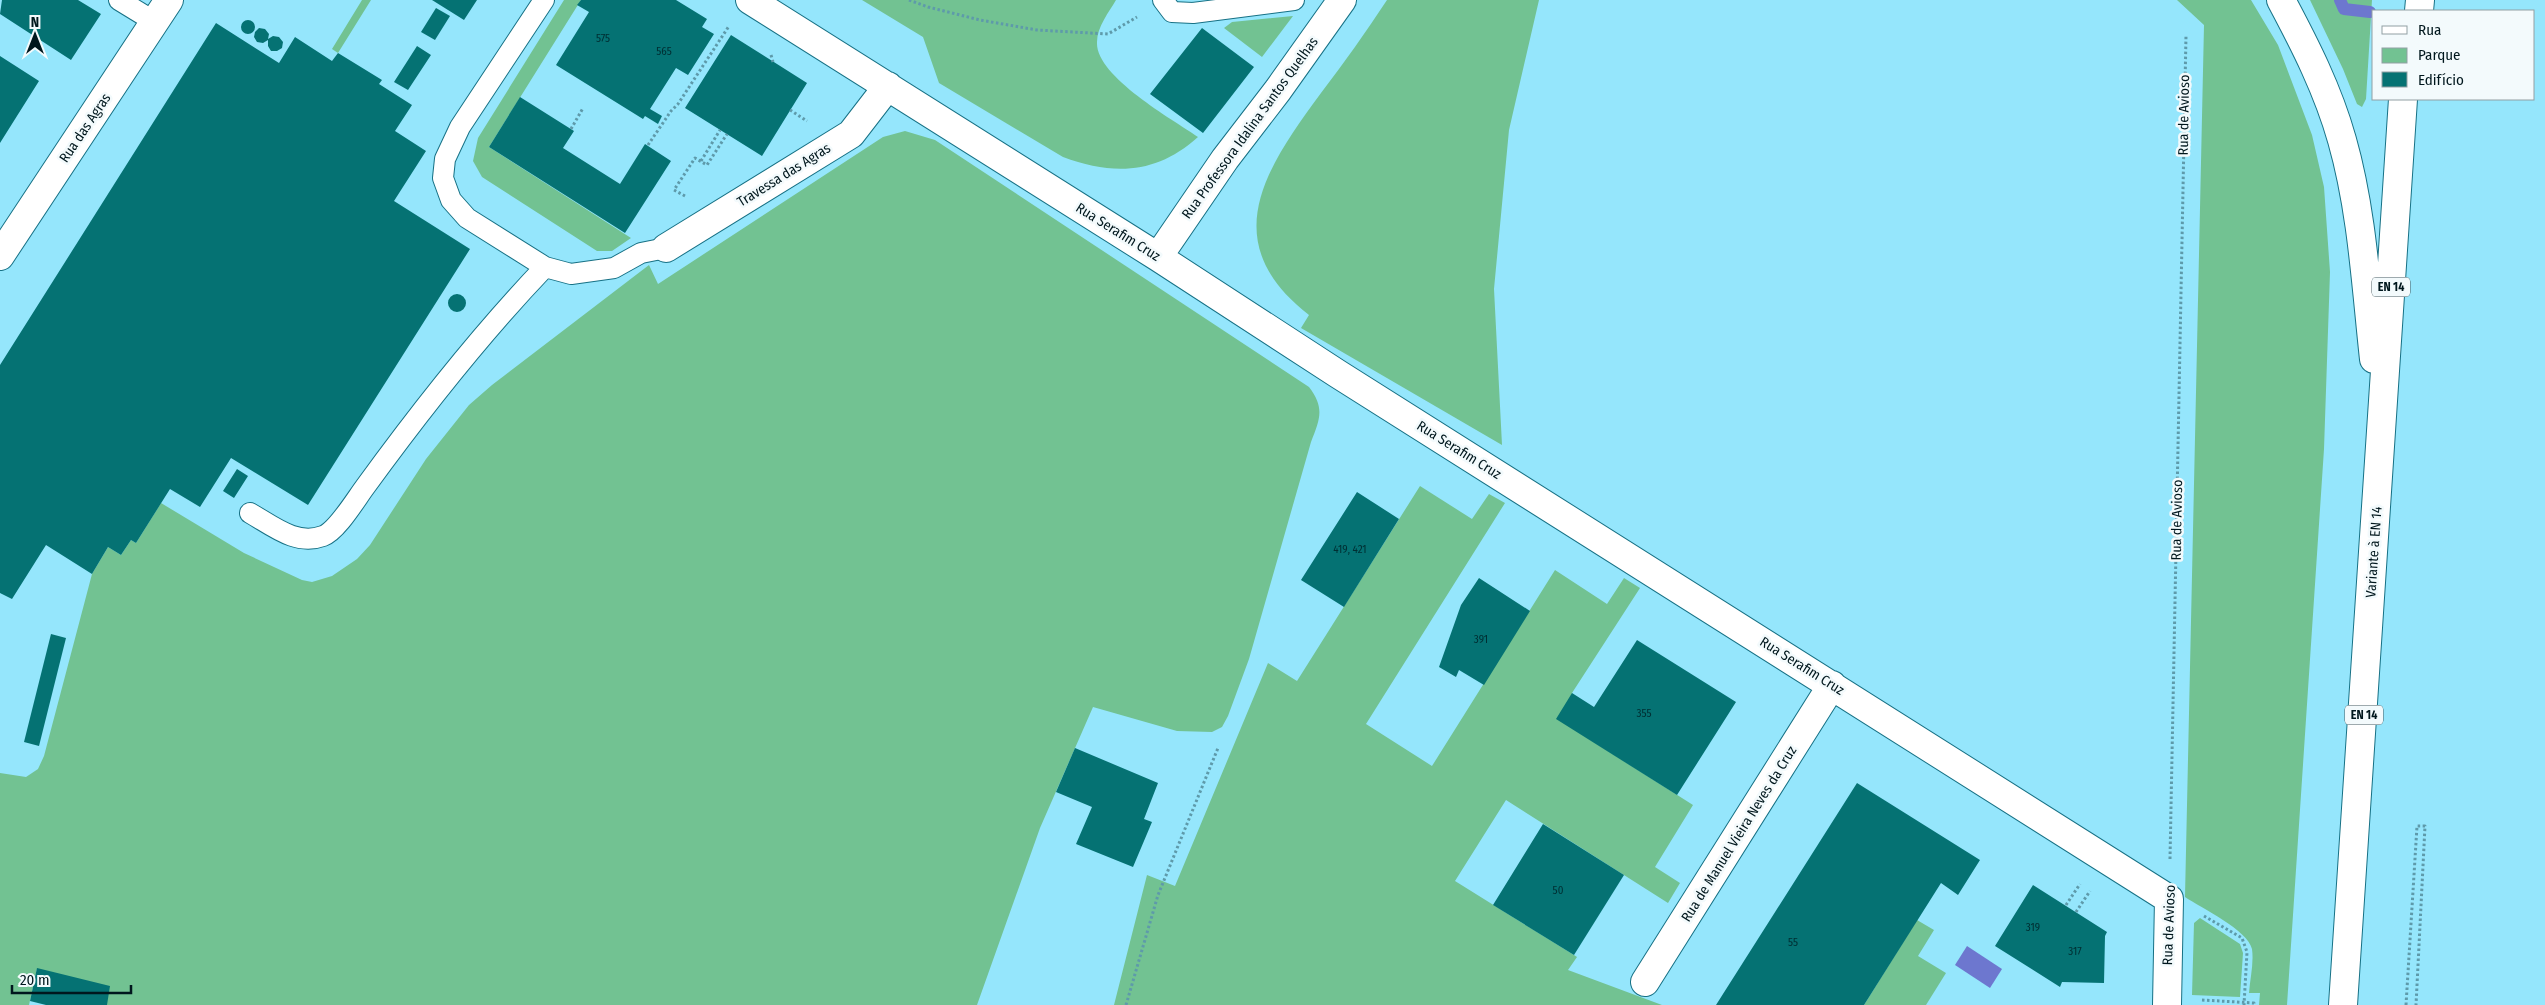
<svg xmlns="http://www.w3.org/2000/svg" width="2545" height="1005" viewBox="0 0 2545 1005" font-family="'Fira Sans Condensed',sans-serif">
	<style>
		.green { fill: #72c292 }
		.water { fill: #6d77cf }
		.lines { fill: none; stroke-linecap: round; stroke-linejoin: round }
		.stream { stroke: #6d77cf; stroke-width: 12 }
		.building { fill: #057273 }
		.service-casing { stroke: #177185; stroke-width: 22 }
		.minor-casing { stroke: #177185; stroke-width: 30 }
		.primary-casing { stroke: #177185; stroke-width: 30 }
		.path { stroke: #5e9aaa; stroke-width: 3; stroke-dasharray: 2.5 2.5; stroke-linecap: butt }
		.service { stroke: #fff; stroke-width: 20 }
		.minor { stroke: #fff; stroke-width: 28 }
		.primary { stroke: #fff; stroke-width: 28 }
		.labels { text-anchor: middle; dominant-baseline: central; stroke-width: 5; stroke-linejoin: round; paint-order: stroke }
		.number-label { font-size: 11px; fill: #012e32 }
		.shield { fill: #f3fafc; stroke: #495b60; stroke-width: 1 }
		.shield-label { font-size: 12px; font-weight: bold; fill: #00171d }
		.street-label { font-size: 14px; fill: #00171d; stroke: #f3fafc }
	</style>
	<rect width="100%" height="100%" fill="#95e6fc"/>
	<path class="green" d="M362,0H371L338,53L332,49Z
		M564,0H581L489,147L631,238L612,251H597L482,177L473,161L478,138Z
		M862,0H1116C1109,12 1097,27 1097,42C1095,76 1172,119 1198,137C1157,174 1114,176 1063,157L939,83L923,37Z
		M1387,0H1539L1509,130L1494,289L1502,445L1301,328L1309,315C1215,242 1265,169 1321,93C1344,63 1366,32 1387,0Z
		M2177,0H2251L2278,45L2312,135L2324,187L2330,272L2324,449L2287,1005H2259L2260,993H2249C2250,979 2254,963 2252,949C2248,930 2201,908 2185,897L2204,25Z
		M2310,0H2372L2366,99L2362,107L2357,104L2343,69Z
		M1293,16L1262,57L1224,28L1232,22Z
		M905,131L935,140L1309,387C1325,408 1320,419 1311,442L1249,659L1228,716L1222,727L1212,732L1177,731L1093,707L1040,828L977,1005H107L37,969L29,1005H0V773L26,777L38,769L44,756L92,574L108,547L121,555L131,540L136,543L161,503L244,553L302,580L312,582L332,576L357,559L370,545L426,459L469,405L492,385L649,265L658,284L883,137Z
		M1420,486L1472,519L1489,494L1505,503L1366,724L1432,766L1555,570L1607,604L1624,578L1640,588L1572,693L1578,732L1693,805L1655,867L1680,883L1668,903L1506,800L1455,881L1574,955L1577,957L1568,970L1662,1005H1114L1147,875L1175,886L1268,663L1297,681Z
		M2200,918L2240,944L2243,953L2240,997L2192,995L2194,923Z
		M1917,920L1934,930L1918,956L1946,973L1926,1005H1864Z"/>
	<path class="water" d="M1967,946L2002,969L1990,988L1955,965Z"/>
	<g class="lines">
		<path class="stream" d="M2340,0L2344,9L2370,12"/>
	</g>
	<path class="building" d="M2,0H78L101,14L71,60L0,14Z
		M432,0H477L464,20Z
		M581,0H676L707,19L702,27L714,34L688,75L676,68L650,109L662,116L658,124L645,116L643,119L556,65L589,12L577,5Z
		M436,8L450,16L435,40L421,32Z
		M241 27a7 7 0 1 1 14 0a7 7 0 1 1-14 0Z
		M216,23L279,63L295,37L332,61L338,53L382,80L379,84L412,105L395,131L426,151L394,201L470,249L308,505L231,458L200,507L170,489L136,543L131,540L121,555L108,547L92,574L46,545L12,599L0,593V365Z
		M259,28L265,29L269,34L268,39L273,36L279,37L283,42L282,48L277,51H271L268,46V40L263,43L257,42L254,37L255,32Z
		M1202,28L1254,67L1203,133L1150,94Z
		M731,35L807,83L762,156L685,108Z
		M417,46L431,55L408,90L394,82Z
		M0,56L39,81L0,143Z
		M520,97L574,131L563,148L620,184L645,144L671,161L625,233L489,147Z
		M448 303a9 9 0 1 1 18 0a9 9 0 1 1-18 0Z
		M237,469L248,476L234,498L223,491Z
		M1357,492L1399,519L1344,607L1301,580Z
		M1479,578L1530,611L1484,685L1459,670L1456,677L1439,667L1461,605Z
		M51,634L66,638L39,746L24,742Z
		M1637,640L1736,702L1677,795L1556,719L1572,693L1594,707Z
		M1075,748L1158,783L1144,819L1152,822L1133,867L1076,844L1092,807L1056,792Z
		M1857,783L1980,860L1958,895L1941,883L1864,1005H1716Z
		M1543,824L1624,875L1574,955L1493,905Z
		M2033,885L2107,932L2105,936L2104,983L2062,982L2060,987L1995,946Z
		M37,968L110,986L107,1005H46L30,1001Z"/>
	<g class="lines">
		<defs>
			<path id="service" d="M119,0L155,22
				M544,0L460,127L445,159L443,178L451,200L467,218L545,267L571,274L614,268L641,253L666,248
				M1163,0L1172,12L1193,13L1294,0
				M250,513C273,526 296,546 323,536C337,531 356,499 365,487C421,410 479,336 545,267"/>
			<path id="minor" d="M750,0L1158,257L1338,374L2169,899L2167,1005
				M666,248L851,134L888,86
				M0,256L169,0
				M1158,257L1225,159L1278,90L1342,0
				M1645,982L1832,685"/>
			<path id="primary" d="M2281,0C2305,45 2328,90 2342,140C2362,210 2366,286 2374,359
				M2419,11L2420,0
				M2343,1005L2403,99"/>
		</defs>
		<use href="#service" class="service-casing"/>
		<use href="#minor" class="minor-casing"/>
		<use href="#primary" class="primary-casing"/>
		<path class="path" d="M909,0L928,7L980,20L1037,30L1108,34L1137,17
			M771,55L773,62
			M790,110L807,121
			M571,129L583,108
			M648,145L671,111L678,104L729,26
			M701,161L720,130
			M685,196L674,190L695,158L707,165L727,134
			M2170,859L2186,35
			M2066,905L2080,884
			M2076,912L2090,891
			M2204,916L2242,938L2247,952L2244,1005
			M2202,1000L2254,1003V1005
			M1126,1005L1158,895L1218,748
			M2406,1005L2417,826H2425L2416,1005"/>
		<use href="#service" class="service"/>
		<use href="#minor" class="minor"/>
		<use href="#primary" class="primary"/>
	</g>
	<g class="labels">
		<g class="number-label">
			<text x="603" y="38">575</text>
			<text x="664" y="51">565</text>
			<text x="1350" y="549">419, 421</text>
			<text x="1481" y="639">391</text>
			<text x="1644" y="713">355</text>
			<text x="1558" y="890">50</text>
			<text x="2033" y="927">319</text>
			<text x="1793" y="942">55</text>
			<text x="2075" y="951">317</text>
		</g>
		<g class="shield">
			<rect x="2372" y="277.5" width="38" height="19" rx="4"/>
			<rect x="2345" y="705.5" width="38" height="19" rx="4"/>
		</g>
		<g class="shield-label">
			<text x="2391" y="287">EN 14</text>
			<text x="2364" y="715">EN 14</text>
		</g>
		<g class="street-label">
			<text transform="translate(2184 115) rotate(-89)">Rua de Avioso</text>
			<text transform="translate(85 128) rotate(-56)">Rua das Agras</text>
			<text transform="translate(1250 128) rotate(-54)">Rua Professora Idalina Santos Quelhas</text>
			<text transform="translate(784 175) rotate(-32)">Travessa das Agras</text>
			<text transform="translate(1118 232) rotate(32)">Rua Serafim Cruz</text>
			<text transform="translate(1459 450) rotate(32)">Rua Serafim Cruz</text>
			<text transform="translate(2177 520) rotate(-89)">Rua de Avioso</text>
			<text transform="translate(2374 552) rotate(-86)">Variante à EN 14</text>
			<text transform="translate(1802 666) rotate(32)">Rua Serafim Cruz</text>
			<text transform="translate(1739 834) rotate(-58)">Rua de Manuel Vieira Neves da Cruz</text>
			<text transform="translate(2169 925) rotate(-88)">Rua de Avioso</text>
		</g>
	</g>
	<rect x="2372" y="10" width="162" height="90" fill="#f3fafc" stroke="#929fa3"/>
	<rect x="2382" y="26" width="25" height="8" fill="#ffffff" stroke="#929fa3"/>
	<text x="2418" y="35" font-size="15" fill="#00171d">Rua</text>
	<rect x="2382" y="48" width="25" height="15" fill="#72c292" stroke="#929fa3"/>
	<text x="2418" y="60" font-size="15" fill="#00171d">Parque</text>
	<rect x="2382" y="72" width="25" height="15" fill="#057273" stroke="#929fa3"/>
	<text x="2418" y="85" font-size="15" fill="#00171d">Edifício</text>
	<g transform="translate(35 35)" stroke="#f3fafc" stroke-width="4" paint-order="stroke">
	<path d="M0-4L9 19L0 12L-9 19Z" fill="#00171d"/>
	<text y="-8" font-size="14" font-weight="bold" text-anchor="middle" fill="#00171d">N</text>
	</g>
	<path d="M12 985v8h119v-8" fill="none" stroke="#00171d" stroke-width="2.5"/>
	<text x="20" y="985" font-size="15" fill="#00171d" stroke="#f3fafc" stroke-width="4" paint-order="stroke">20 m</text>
</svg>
